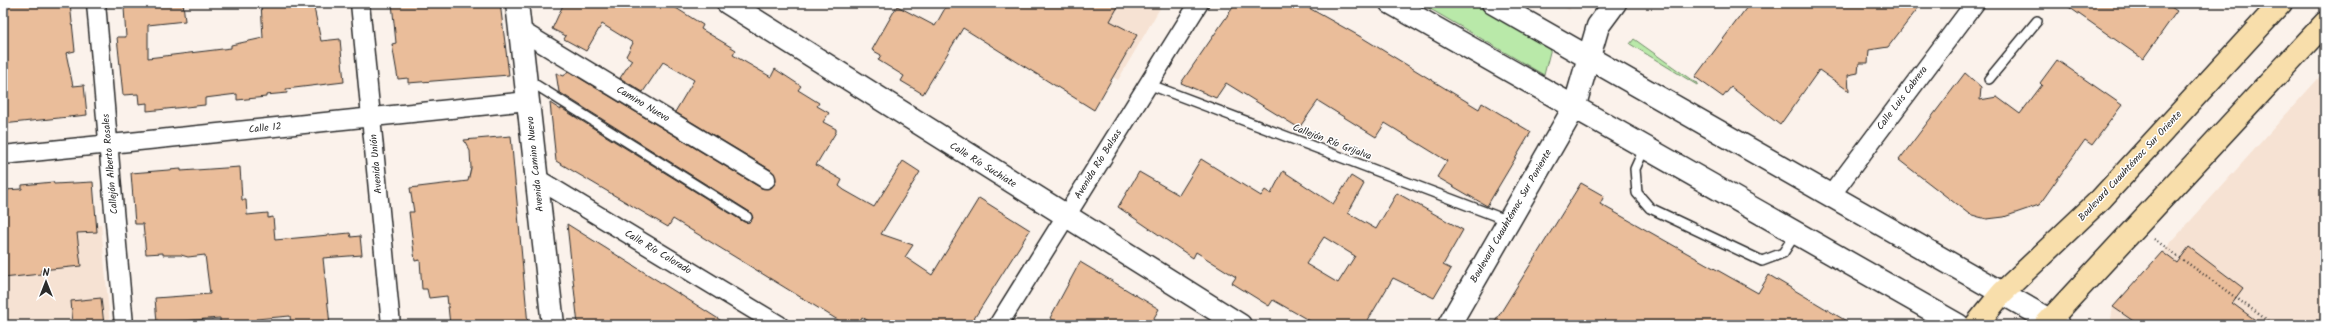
<svg xmlns="http://www.w3.org/2000/svg" width="2328" height="328" viewBox="0 0 2328 328" font-family="Kalam,sans-serif">
	<style>
		.built { fill: #f6e2d3 }
		.green { fill: #b9e9a9; stroke: #728a6a }
		.building { fill: #eabd9a; stroke: #2b2b2b; fill-rule: evenodd }
		.lines { fill: none; stroke-linecap: round; stroke-linejoin: round }
		.lane-casing { stroke: #2b2b2b; stroke-width: 12 }
		.street-casing { stroke: #2b2b2b; stroke-width: 21 }
		.secondary-casing { stroke: #2b2b2b; stroke-width: 25 }
		.primary-casing { stroke: #2b2b2b; stroke-width: 25 }
		.path { stroke: #2b2b2b; stroke-width: 2.5; stroke-dasharray: 1 3; stroke-linecap: butt }
		.lane { stroke: #fff; stroke-width: 9 }
		.street { stroke: #fff; stroke-width: 18 }
		.secondary { stroke: #fff; stroke-width: 22 }
		.primary { stroke: #f8deab; stroke-width: 22 }
		.labels { text-anchor: middle; dominant-baseline: central; stroke-width: 3; stroke-linejoin: round; paint-order: stroke }
		.street-label { font-size: 10px; fill: #2b2b2b; stroke: #fff }
	</style>
	<rect width="100%" height="100%" fill="#fbf2eb"/>
	<filter id="ink" filterUnits="userSpaceOnUse"><feTurbulence type="fractalNoise" baseFrequency=".025" numOctaves="2"/><feDisplacementMap in="SourceGraphic" scale="8" xChannelSelector="R" yChannelSelector="G"/><feConvolveMatrix kernelMatrix="1 2 1 2 8 2 1 2 1" color-interpolation-filters="sRGB"/></filter>
	<g filter="url(#ink)">
		<path class="built" d="M988,3H1163L1118,80Z
			M1556,3H1574L1569,10Z
			M2325,71V325H2120L2111,319L2113,307Z
			M101,224L110,325H3V233Z"/>
		<path class="green" d="M1420,3H1472L1551,48L1544,75Z
			M1634,39L1693,81L1698,83L1697,85L1630,44Z"/>
		<path class="building" d="M3,3H70L75,51L66,53L73,86L84,85L87,115L3,124Z
			M165,3H183L185,21L148,25V58L231,48V45L263,38L261,3H313L321,41L340,39L344,82L286,89L287,93L266,95V97L237,100V94L205,98V105L147,111V103L139,104L138,94L123,95L117,37H126L124,8Z
			M392,3H500L509,75L408,83V78L398,79L392,44L396,43Z
			M564,3H668L703,25L701,29L736,50L733,55L771,77L775,69L801,86L798,90L819,103L817,106L829,113L823,122L836,129V132L816,165L842,180L839,186L844,190L874,207L903,161L920,172L881,234L913,245L905,257L932,275L979,198L1030,230L970,325H875L862,317L857,325H846L673,219L668,227L556,161L550,103L561,110V108L744,222H749L753,218L750,212L559,92L556,73L564,76L568,71L761,188H771L776,180L771,170L675,112L694,80L663,62L643,92L620,78L632,60L626,56L633,43L602,24L586,51L564,39L566,36L552,29Z
			M948,3H1120L1110,21L1137,35L1094,110L963,28L923,94L901,81L904,76L878,60L881,55L872,50L897,6L935,26Z
			M1236,3H1300L1361,37L1479,109L1482,103L1531,132L1487,206L1437,177L1447,161L1385,123L1376,137L1318,101L1299,128L1226,83L1216,98L1181,83Z
			M1750,3H1922L1888,47L1869,50L1868,63H1859L1858,73L1848,75L1849,91L1819,70L1780,125L1731,87L1723,97L1695,77Z
			M2063,3H2165L2177,11L2143,59Z
			M2057,60L2122,105L2092,145L2085,140L2039,205L2004,217L1987,219L1979,217L1969,214L1899,160L1965,73L1981,87L1980,100L1997,97L2020,114L2042,85L2040,83Z
			M511,136L528,325H450L447,296L429,298L427,289H422L420,260L415,261L409,212H414L410,188L468,181L471,168L470,151L464,140Z
			M1201,159L1261,196L1265,190L1271,194L1283,171L1333,204L1351,176L1364,184L1348,213L1376,229L1397,193L1463,230L1443,265L1451,269L1434,298L1393,278L1365,325H1317L1273,300L1269,306L1232,283L1236,277L1196,252L1193,258L1118,207L1139,172L1179,195ZM1324,237L1355,256L1338,283L1306,264Z
			M240,167L242,200H246L247,215L268,213V218L273,217L275,240L350,233L351,237L360,236L362,255L323,258L330,325H291L290,316L256,319L257,325H220V318L157,323L155,298L210,294L205,255L188,257L181,255H163V253L146,254L143,224H135L131,173L181,169V171Z
			M53,182L54,184L93,182L97,232L77,233L81,266L41,270V274L3,278V190L22,189V185Z
			M1581,183L1604,196L1600,204L1758,293L1769,275L1853,325H1493Z
			M567,224L684,297L728,325H578Z
			M2189,247L2243,288L2232,303L2262,325H2139L2113,307L2162,252L2177,263Z
			M1080,262L1159,309L1150,325H1062L1050,318Z
			M101,298L104,325H73L71,301Z"/>
		<g class="lines">
			<defs>
				<path id="lane" d="M1989,79L2037,21
					M528,80L747,217
					M1148,84L1509,221
					M1644,149L1635,169L1637,193L1650,208L1762,261L1783,253L1796,233"/>
				<path id="street" d="M96,3L124,325
					M360,3L391,325
					M520,30L766,179
					M3,155L528,101
					M536,178L779,325
					M1831,195L1975,3
					M998,325L1199,3"/>
				<path id="secondary" d="M517,3L553,325
					M728,3L1240,325
					M1391,3L1958,325
					M1493,3L2058,325
					M1449,325L1574,108L1598,26L1615,3"/>
				<path id="primary" d="M1976,325L2002,293L2101,199L2281,3
					M2045,325L2325,23"/>
			</defs>
			<use href="#lane" class="lane-casing"/>
			<use href="#street" class="street-casing"/>
			<use href="#secondary" class="secondary-casing"/>
			<use href="#primary" class="primary-casing"/>
			<path class="path" d="M2154,239L2274,325"/>
			<use href="#lane" class="lane"/>
			<use href="#street" class="street"/>
			<use href="#secondary" class="secondary"/>
			<use href="#primary" class="primary"/>
		</g>
	</g>
	<g class="labels">
		<g class="street-label">
			<text transform="translate(1902 98) rotate(-53)">Calle Luis Cabrera</text>
			<text transform="translate(643 104) rotate(31)">Camino Nuevo</text>
			<text transform="translate(265 128) rotate(-6)">Calle 12</text>
			<text transform="translate(1332 142) rotate(21)">Callejón Río Grijalva</text>
			<text transform="translate(110 164) rotate(-95)">Callejón Alberto Rosales</text>
			<text transform="translate(376 164) rotate(-95)">Avenida Unión</text>
			<text transform="translate(535 164) rotate(-96)">Avenida Camino Nuevo</text>
			<text transform="translate(1098 164) rotate(-58)">Avenida Río Balsas</text>
			<text transform="translate(983 165) rotate(32)">Calle Río Suchiate</text>
			<text transform="translate(2130 166) rotate(-47)">Boulevard Cuauhtémoc Sur Oriente</text>
			<text transform="translate(1511 216) rotate(-60)">Boulevard Cuauhtémoc Sur Poniente</text>
			<text transform="translate(658 252) rotate(31)">Calle Río Colorado</text>
		</g>
	</g>
	<rect width="2328" height="328" fill="none" stroke="#fff" stroke-width="16"/>
	<rect x="8" y="8" width="2312" height="312" fill="none" stroke="#2b2b2b" stroke-width="1.5" filter="url(#ink)"/>
	<g transform="translate(46 282)" stroke="#ffffff" stroke-width="3" paint-order="stroke">
	<path d="M0-3L7 15L0 10L-7 15Z" fill="#2b2b2b"/>
	<text y="-6" font-size="11" font-weight="bold" text-anchor="middle" fill="#2b2b2b">N</text>
	</g>
</svg>
